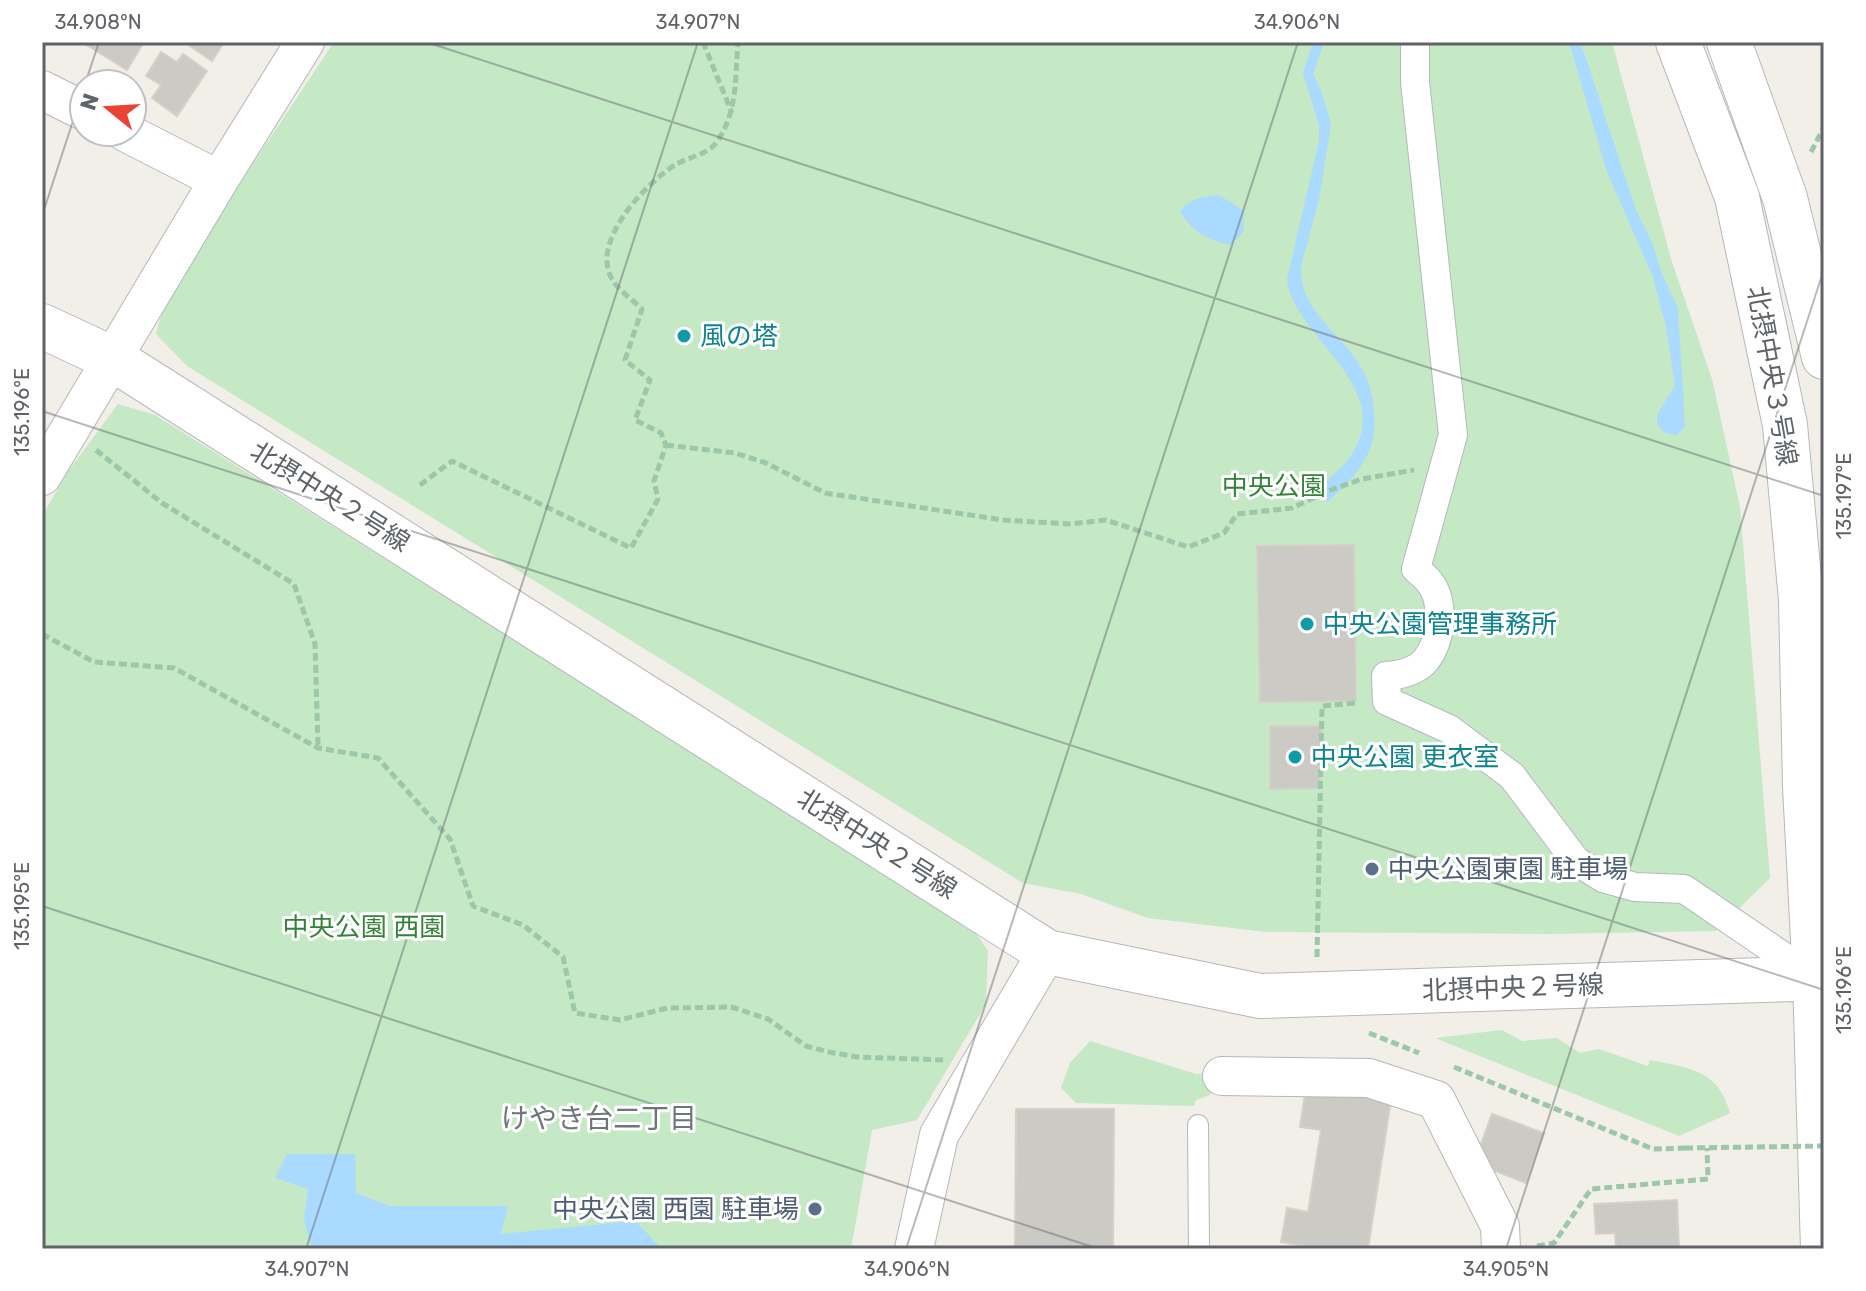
<svg xmlns="http://www.w3.org/2000/svg" width="1866" height="1291" viewBox="0 0 1866 1291" font-family="Rubik,'Noto Sans JP',sans-serif">
	<style>
		.green { fill: #c5e8c5 }
		.water { fill: #aadaff }
		.building { fill: #cccac5; stroke: #d6d1c6; stroke-width: 2 }
		.lines { fill: none; stroke-linecap: round; stroke-linejoin: round }
		.service-casing { stroke: #b5b8bc; stroke-width: 22 }
		.pedestrian-casing { stroke: #b5b8bc; stroke-width: 30 }
		.minor-casing { stroke: #b5b8bc; stroke-width: 40 }
		.tertiary-casing { stroke: #b5b8bc; stroke-width: 46 }
		.path { stroke: #9cc7a9; stroke-width: 5; stroke-dasharray: 8 4; stroke-linecap: butt }
		.service { stroke: #fff; stroke-width: 20 }
		.pedestrian { stroke: #fff; stroke-width: 28 }
		.minor { stroke: #fff; stroke-width: 38 }
		.tertiary { stroke: #fff; stroke-width: 44 }
		.path-bridge { stroke: #9cc7a9; stroke-width: 5; stroke-dasharray: 8 4; stroke-linecap: butt }
		.ticks { fill: none; stroke: #5f6368; stroke-width: 2; stroke-opacity: 0.45 }
		.culture-dot { fill: #0f9aa8; stroke: #fff; stroke-width: 3 }
		.service-dot { fill: #5c6f8a; stroke: #fff; stroke-width: 3 }
		.labels { text-anchor: middle; dominant-baseline: central; stroke-width: 6; stroke-linejoin: round; paint-order: stroke }
		.culture-label { font-size: 26px; fill: #0d838f; stroke: #fff; text-anchor: start }
		.street-label { font-size: 26px; fill: #5f6368; stroke: #fff }
		.park-label { font-size: 26px; fill: #348238; stroke: #fff }
		.service-label { font-size: 26px; fill: #4e5e75; stroke: #fff; text-anchor: start }
		.neighbourhood-label { font-size: 28px; fill: #70757a; stroke: #fff }
		.neatline { fill: none; stroke: #5f6368; stroke-width: 3 }
		.ticks-label { font-size: 20px; text-anchor: middle; fill: #5f6368 }
	</style>
	<rect width="100%" height="100%" fill="#f1efe8"/>
	<path class="green" d="M334,42H1612L1672,262L1712,379L1740,507L1770,878L1716,931L1547,934L1266,932L1148,918L1081,894L1023,883L187,366L156,334L167,293Z
		M118,404L155,415L972,927L988,951L986,1004L917,1120L872,1130L851,1249H42V516L67,473Z
		M1502,1030L1522,1041L1557,1038L1580,1053L1599,1049L1648,1066L1650,1060C1689,1068 1718,1069 1730,1113L1679,1136L1435,1038Z
		M1090,1041L1196,1074L1213,1073L1210,1095L1196,1100L1194,1106L1076,1103L1061,1088L1070,1063Z"/>
	<path class="water" d="M1313,42H1324L1313,74L1321,90L1331,124L1319,200L1301,266C1299,310 1338,330 1359,364C1369,379 1372,394 1374,411C1379,451 1357,475 1329,501L1308,497C1322,482 1341,472 1352,454C1396,385 1292,336 1287,279L1319,141V125L1303,73Z
		M1569,42H1579L1586,58L1636,210L1653,245L1662,274L1678,308L1685,427L1677,435L1665,433L1657,425V415L1675,385L1666,327L1653,277L1607,172Z
		M1219,195L1244,211L1243,233L1230,245C1207,239 1194,233 1180,212C1189,198 1203,197 1219,195Z
		M287,1154H355L356,1193L390,1206H508L501,1234L635,1221L662,1249H312L304,1220L308,1189L275,1178Z"/>
	<path class="building" d="M86,42H144L127,70L85,44Z
		M184,42H224L212,61Z
		M161,52L177,62L183,54L207,71L177,116L152,98L161,85L146,76Z
		M1354,545L1356,701L1260,702L1257,546Z
		M1270,726H1322L1320,788L1270,789Z
		M1306,1087L1391,1100L1368,1249H1323L1281,1242L1287,1208L1308,1212L1321,1130L1300,1127Z
		M1016,1109H1114L1113,1249H1015Z
		M1492,1114L1544,1133L1526,1183L1474,1163Z
		M1677,1200L1679,1249H1616L1615,1233L1596,1234L1594,1204Z"/>
	<g class="lines">
		<defs>
			<path id="service" d="M1198,1125L1199,1249"/>
			<path id="pedestrian" d="M1415,42V82L1453,435L1416,569C1422,574 1429,580 1433,587C1444,607 1441,641 1426,660C1417,671 1400,675 1386,676L1387,701L1449,729L1512,776L1576,861L1603,878L1635,887L1684,889L1815,978"/>
			<path id="minor" d="M42,90L84,111
				M125,132L219,180
				M42,476L219,180L305,42
				M1222,1076L1369,1078L1436,1100L1500,1226L1501,1249
				M914,1249L939,1135L1047,952"/>
			<path id="tertiary" d="M1678,42L1737,197L1785,425L1801,600L1805,786L1815,978L1823,1249
				M1729,42L1785,198L1824,357
				M42,326L113,359L1047,952L1260,996L1824,978"/>
		</defs>
		<use href="#service" class="service-casing"/>
		<use href="#pedestrian" class="pedestrian-casing"/>
		<use href="#minor" class="minor-casing"/>
		<use href="#tertiary" class="tertiary-casing"/>
		<path class="path" d="M703,42L732,113
			M1811,152L1824,127
			M666,445L735,453L766,463L825,493L1003,520L1070,524L1106,520L1188,547L1224,533L1237,514L1292,508L1331,490L1362,479L1414,470
			M96,450L162,503L294,584L315,644L318,747
			M420,485L452,461L631,548L658,499L654,481L666,445L661,433L635,420L650,380L625,360L642,309C633,300 618,290 612,279C590,242 645,184 675,165C688,157 707,155 717,142C738,110 735,79 738,42
			M42,634L94,662L174,668L318,748L378,758L450,839L473,906L523,925L563,957L575,1013L620,1020L667,1008L731,1007L768,1019L806,1046L829,1052L857,1057L944,1060
			M1317,957L1322,706L1356,703
			M1369,1033L1419,1053
			M1454,1067L1653,1149L1689,1148
			M1537,1246L1554,1243L1591,1189L1708,1179L1707,1148"/>
		<use href="#service" class="service"/>
		<use href="#pedestrian" class="pedestrian"/>
		<use href="#minor" class="minor"/>
		<use href="#tertiary" class="tertiary"/>
		<path class="path-bridge" d="M1685,1148L1824,1146"/>
	</g>
	<path class="ticks" d="M426,42L1824,496M85,84L99,42M42,216L84,87M42,411L1824,990M42,906L1099,1249M306,1249L698,42M906,1249L1298,42M1506,1249L1824,269"/>
	<g class="culture-dot">
		<circle cx="684" cy="336" r="8"/>
		<circle cx="1307" cy="624" r="8"/>
		<circle cx="1295" cy="757" r="8"/>
	</g>
	<g class="service-dot">
		<circle cx="1372" cy="869" r="8"/>
		<circle cx="815" cy="1209" r="8"/>
	</g>
	<g class="labels">
		<g class="culture-label">
			<text x="700" y="336">風の塔</text>
			<text x="1323" y="624">中央公園管理事務所</text>
			<text x="1311" y="757">中央公園 更衣室</text>
		</g>
		<g class="street-label">
			<text transform="translate(1772 376) rotate(80)">北摂中央３号線</text>
			<text transform="translate(330 497) rotate(32)">北摂中央２号線</text>
			<text transform="translate(877 844) rotate(32)">北摂中央２号線</text>
			<text transform="translate(1513 988) rotate(-2)">北摂中央２号線</text>
		</g>
		<g class="park-label">
			<text x="1274" y="486">中央公園</text>
			<text x="364" y="927">中央公園 西園</text>
		</g>
		<g class="service-label">
			<text x="1388" y="869">中央公園東園 駐車場</text>
			<text x="799" y="1209" text-anchor="end">中央公園 西園 駐車場</text>
		</g>
		<g class="neighbourhood-label">
			<text x="599" y="1118">けやき台二丁目</text>
		</g>
	</g>
	<rect width="1866" height="1291" fill="none" stroke="#ffffff" stroke-width="88"/>
	<g transform="translate(108 108) rotate(288)"><circle r="38" fill="#ffffff" stroke="#bfc1c3" stroke-width="2"/>
	<path d="M0-6L14 30L0 20L-14 30Z" fill="#ea4335"/>
	<text y="-12" font-size="22" font-weight="bold" text-anchor="middle" fill="#5f6368">N</text>
	</g>
	<rect x="44" y="44" width="1778" height="1203" class="neatline"/>
	<g class="ticks-label">
		<text x="98" y="29">34.908°N</text>
		<text x="698" y="29">34.907°N</text>
		<text x="1297" y="29">34.906°N</text>
		<text transform="translate(22 412) rotate(-90)" y="7">135.196°E</text>
		<text transform="translate(1844 496) rotate(-90)" y="7">135.197°E</text>
		<text transform="translate(22 906) rotate(-90)" y="7">135.195°E</text>
		<text transform="translate(1844 990) rotate(-90)" y="7">135.196°E</text>
		<text x="307" y="1276">34.907°N</text>
		<text x="907" y="1276">34.906°N</text>
		<text x="1506" y="1276">34.905°N</text>
	</g>
</svg>
